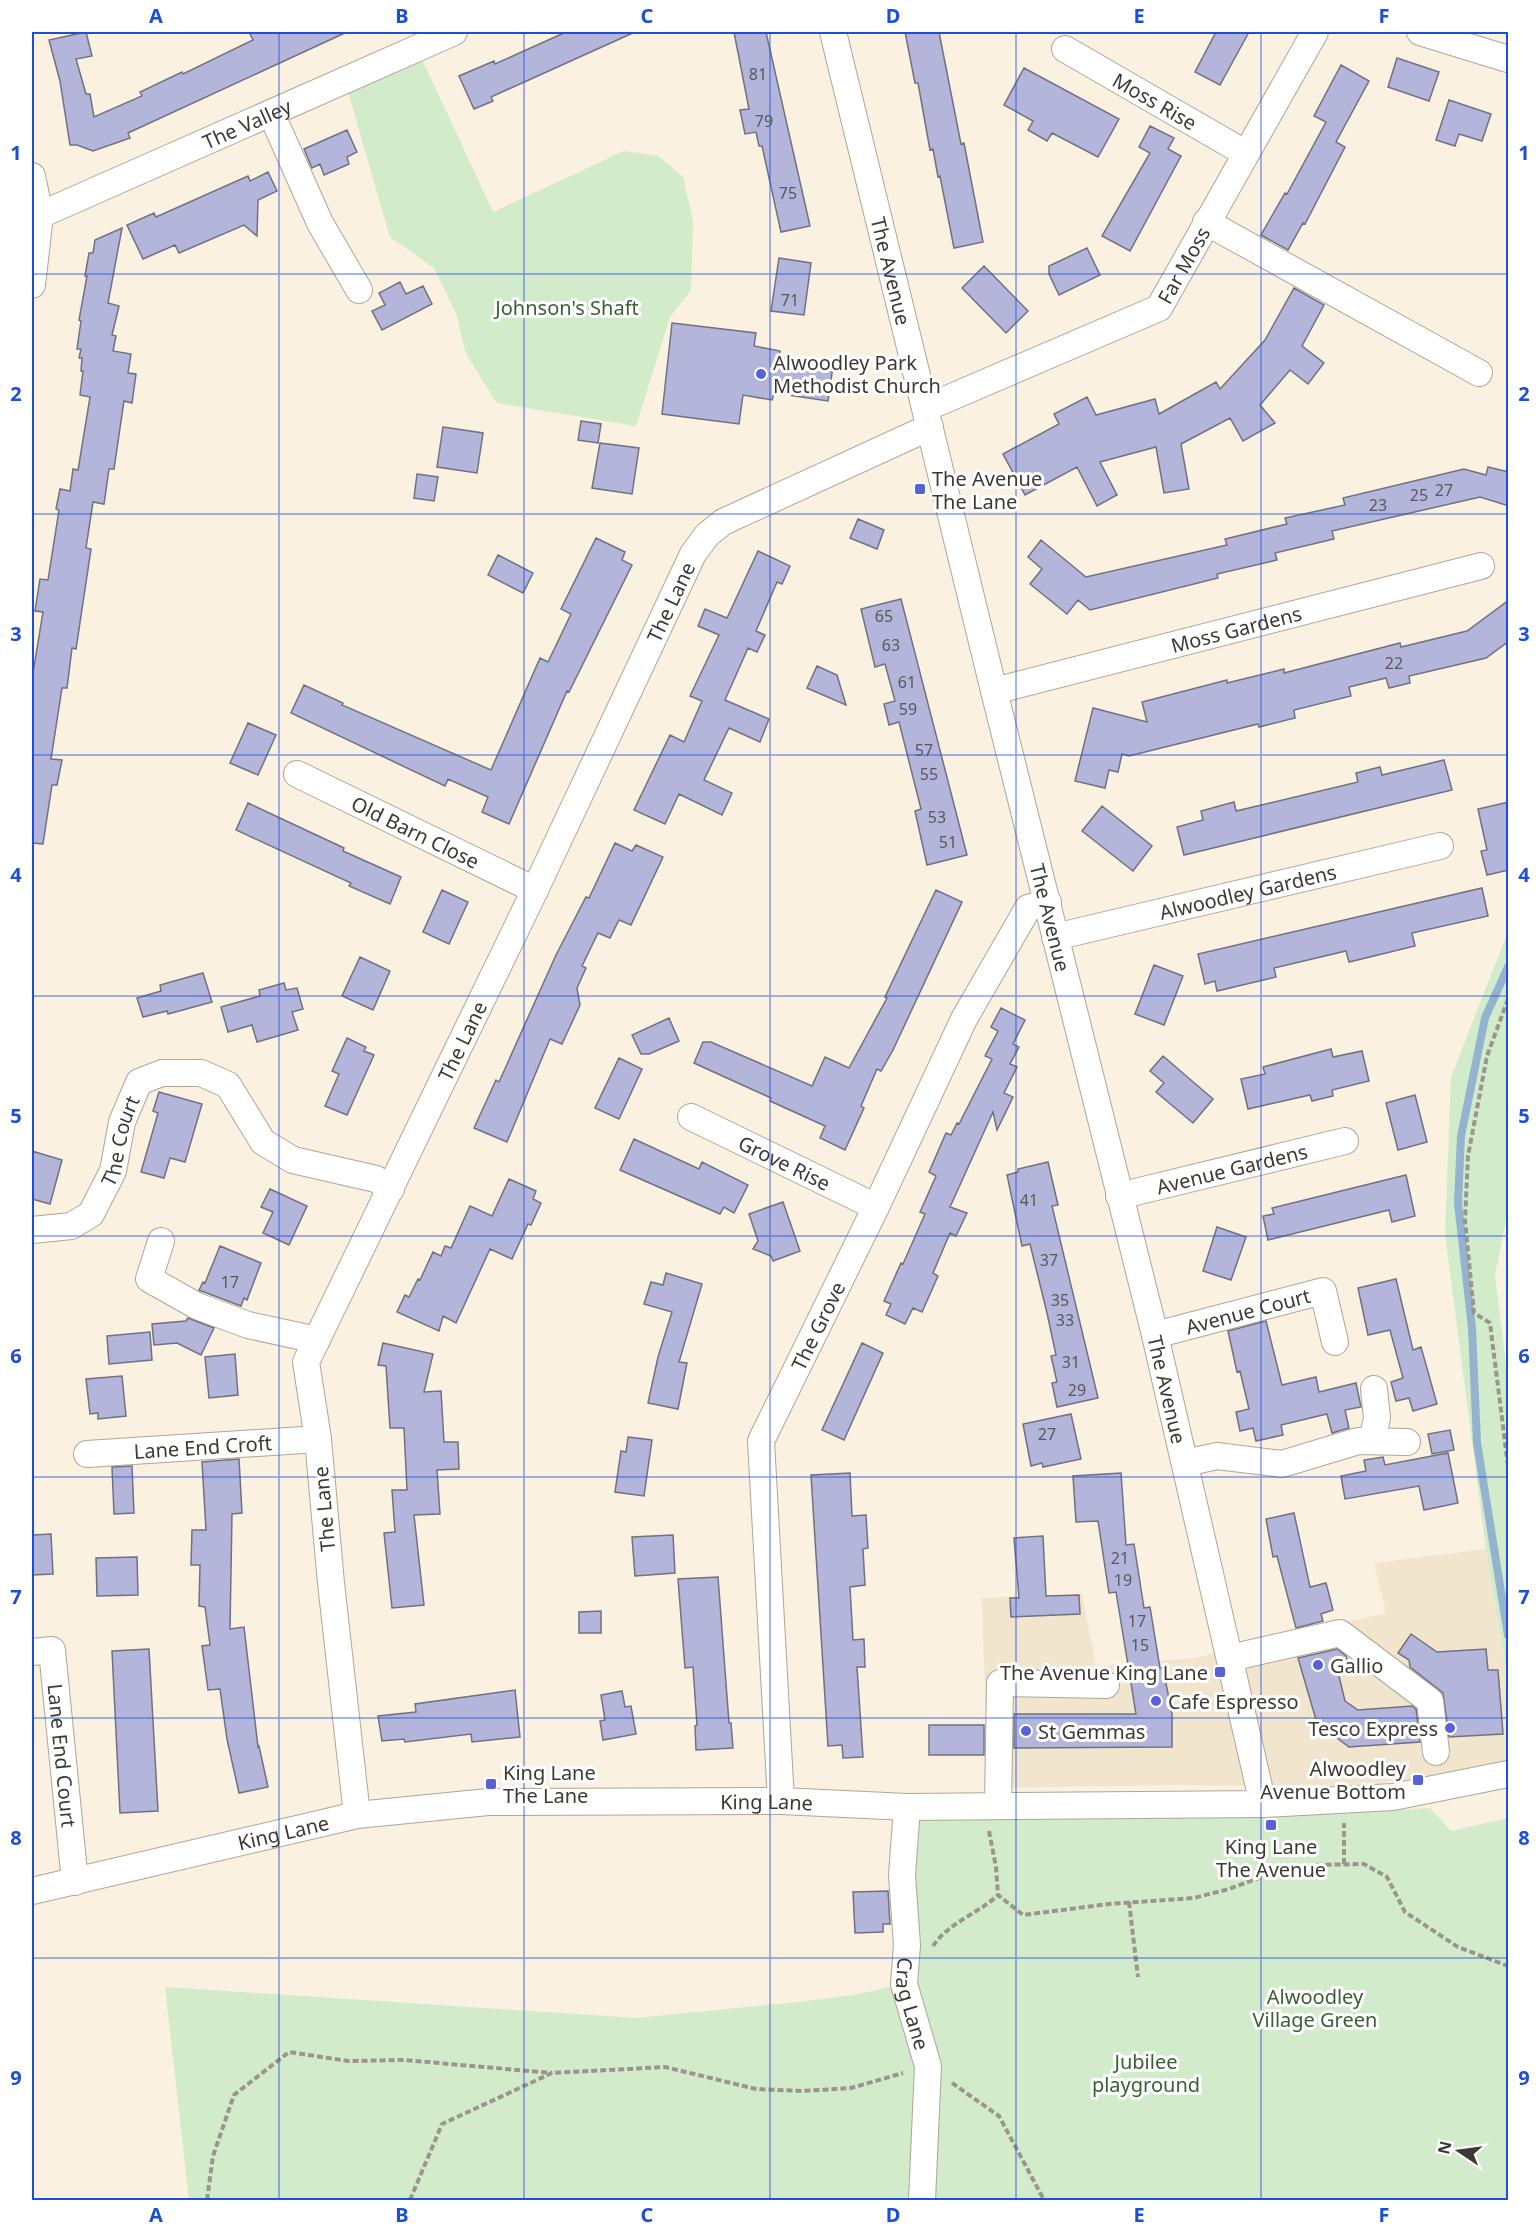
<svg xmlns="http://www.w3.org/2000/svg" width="1540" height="2232" viewBox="0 0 1540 2232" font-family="'Noto Sans',sans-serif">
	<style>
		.built { fill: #f2e5ce }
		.green { fill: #d1ebcb }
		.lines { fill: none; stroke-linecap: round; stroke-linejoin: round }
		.stream { stroke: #93b3cf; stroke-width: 8 }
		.building { fill: #b3b5da; stroke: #707181; stroke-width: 1.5 }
		.minor-casing { stroke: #afa696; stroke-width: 28 }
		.path { stroke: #9c968a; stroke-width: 4; stroke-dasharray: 6 3; stroke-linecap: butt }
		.minor { stroke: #fff; stroke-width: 26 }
		.grid { fill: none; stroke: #1d4ed8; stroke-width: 1.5; stroke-opacity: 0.55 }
		.poi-dot { fill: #5761d8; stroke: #fff; stroke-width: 2 }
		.labels { text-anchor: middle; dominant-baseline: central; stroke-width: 6; stroke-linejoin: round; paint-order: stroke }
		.number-label { font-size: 16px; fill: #5a585c }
		.street-label { font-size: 20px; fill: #3c3932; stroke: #fff }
		.park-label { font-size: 20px; fill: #3a6032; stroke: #fff }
		.poi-label { font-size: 20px; fill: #3c3932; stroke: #fff; text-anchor: start }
		.neatline { fill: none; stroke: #1d4ed8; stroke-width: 2 }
		.grid-label { font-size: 20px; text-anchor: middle; font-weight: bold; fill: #1d4ed8 }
	</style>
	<rect width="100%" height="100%" fill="#faf1e0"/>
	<path class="built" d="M1486,1549L1508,1681V1761L1427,1777L1348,1786L1305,1787L1179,1785L988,1788L982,1598L1082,1594L1096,1666L1195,1658L1386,1613L1374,1563Z"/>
	<path class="green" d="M421,57L493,212L624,151L658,156L683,177L693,221L691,290L670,317L636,426L497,403L466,354L456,313L434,268L390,237L347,88Z
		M1508,932V1210L1495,1275L1508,1381V1681L1486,1549L1445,1234L1451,1077Z
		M902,1807L1131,1816L1332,1814L1430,1808L1451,1831L1508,1818V2200H189L165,1987L636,2018L807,2001L854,1995L904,1984Z"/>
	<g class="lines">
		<path class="stream" d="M1508,967L1485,1018L1461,1136L1458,1203L1472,1328L1477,1443L1508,1635"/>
	</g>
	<path class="building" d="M86,32L92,56L76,59L86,94H90L94,117L142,96L140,92L182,72L183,74L253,40L249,32H347L128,133L130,138L93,151L77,145H70L60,81L49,40Z
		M566,32H635L491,97L493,101L474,109L459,76L494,61L495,64Z
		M734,32H766L810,226L781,232L762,146H759L756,132L745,134L740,110L749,109Z
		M905,32H939L961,144L964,143L983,242L954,248L940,176L938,177L933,149L930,150L918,83H915Z
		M1216,32H1249L1220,85L1195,72Z
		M1397,58L1439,72L1429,101L1388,87Z
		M1341,65L1369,81L1336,142L1345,147L1305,224L1303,223L1288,250L1261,235L1285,193L1287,194L1326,122L1314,116Z
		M1024,68L1119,119L1098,157L1052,133L1047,141L1028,130L1033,121L1004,105Z
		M1449,100L1491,114L1482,141L1459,134L1455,146L1436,140Z
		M1150,126L1174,138L1168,149L1181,156L1130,251L1102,236L1150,153L1139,147Z
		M347,130L357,152L347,157L349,164L324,175L320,164L312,168L304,149Z
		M268,172L277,191L258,200L257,236L244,225L179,253L175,245L143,259L127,225L154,213L156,217L248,176L250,181Z
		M122,228L108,303L119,306L112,335L116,336L113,351L131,354L128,373L136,374L132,403L124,401L114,469H109L104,504L93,502L86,548L91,549L76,649L72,648L67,688H62L51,759L62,760L57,785H52L43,844L32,843V679L43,612L35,611L40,579L48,580L59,510L56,509L60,489L70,491L73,469L78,470L90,397L80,395L83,371H81L82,358H79L81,349H77L81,321L79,320L87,276H85L89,253H93L95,240Z
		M1087,248L1100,275L1059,295L1049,274V266Z
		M779,258L811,263L804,315L771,311Z
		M984,266L1028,311L1006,333L962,288Z
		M400,282L406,294L423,286L432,304L382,330L372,311L385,305L379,293Z
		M1294,288L1324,305L1302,346L1324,363L1308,384L1290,370L1260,405L1275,423L1243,441L1230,418L1181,444L1189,489L1164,493L1156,447L1100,462L1117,495L1097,506L1077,467L1025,495L1003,454L1059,424L1054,414L1087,397L1096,415L1155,399L1159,414L1216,382L1220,389L1265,340Z
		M672,323L756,333L754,346L780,351L779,357L833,366L828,401L774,393L772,400L743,395L739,424L662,414Z
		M581,421L601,424L598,443L578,440Z
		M443,427L483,433L477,473L437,467Z
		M600,443L639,448L632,494L592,488Z
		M1488,467L1509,472V506L1480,497L1332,531L1334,539L1275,553L1277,560L1217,574L1218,578L1090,610L1078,600L1067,614L1030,584L1042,569L1028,557L1041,540L1086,577L1227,545L1225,539L1287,524L1285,518L1345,505L1343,498L1464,469L1486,475Z
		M417,474L438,477L434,501L414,498Z
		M858,519L884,530L877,549L850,538Z
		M596,538L625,552L622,560L632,565L569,692L567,691L509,824L482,812L488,797L448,779L445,786L291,713L304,685L343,703L342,705L491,770L540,658L548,662L571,614L561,609Z
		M758,551L790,566L782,584L777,582L756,631L765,635L757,652L748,648L725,700L769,719L760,742L729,728L704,780L732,793L722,815L679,794L665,824L634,810L670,735L684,742L702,701L690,696L719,635L698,626L705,609L727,618Z
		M498,555L533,573L523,593L488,575Z
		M901,599L967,855L927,865L915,811L921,809L899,722L889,725L884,704L895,701L885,664L875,667L861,609Z
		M1509,600V641L1486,658L1409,676L1410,683L1389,688L1386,678L1349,687L1351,696L1294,710L1295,718L1259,727L1258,724L1129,756L1122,754L1118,772L1109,770L1105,788L1075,781L1093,708L1147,722L1142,702L1227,680V683L1284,669V673L1400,643L1401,647L1467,631Z
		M817,666L837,675L846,705L807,688Z
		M248,723L276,735L258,775L230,763Z
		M1444,760L1452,790L1184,855L1177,827L1203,820L1201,811L1234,802L1236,811L1358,782L1356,773L1380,767L1382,775Z
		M1509,802V870L1487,875L1481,851L1487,850L1478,809Z
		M248,803L344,848L343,851L401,877L390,904L349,886L351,883L236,830Z
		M1102,806L1152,846L1133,871L1082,831Z
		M615,843L632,851L636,845L663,857L631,925L619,920L610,938L598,933L582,966L586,968L577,988L580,1005L562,1044L550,1039L507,1142L474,1128L496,1080L499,1082L556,955L586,897L589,898Z
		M1482,888L1488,916L1412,933L1415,946L1349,962L1346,951L1274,968L1276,977L1217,991L1215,981L1205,984L1198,954Z
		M442,890L468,902L449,944L423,932Z
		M936,890L962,902L893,1050L881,1071L877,1069L861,1106L864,1108L845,1150L820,1138L825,1126L770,1101L771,1098L694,1063L703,1042H711L812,1086L825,1057L849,1068L887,998L885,997Z
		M360,957L390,971L373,1010L342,996Z
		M1154,965L1183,976L1164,1025L1135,1014Z
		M203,973L212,1002L168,1014L167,1011L143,1017L137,998L161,991L160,985Z
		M284,983L286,990L297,988L303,1009L292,1012L298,1030L257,1042L252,1025L228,1032L221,1007L260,996L259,990Z
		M1001,1008L1025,1020L1013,1044L1019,1047L1010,1064L1017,1067L1004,1093L1013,1097L997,1130L993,1112L950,1207L967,1213L956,1236L950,1233L933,1273L938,1276L922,1312L913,1308L905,1324L886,1315L891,1304L884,1301L901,1263L903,1264L925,1214L920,1212L936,1176L929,1172L946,1133L951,1135L957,1123L959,1124L992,1059L985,1056L998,1031L991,1027Z
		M669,1018L679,1041L649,1054H641L632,1035Z
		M347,1038L366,1047L364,1051L374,1055L347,1115L325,1106L339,1074L332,1071Z
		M1331,1049L1333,1057L1362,1051L1369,1081L1332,1090L1333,1096L1312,1101L1310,1095L1248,1109L1241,1079L1265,1074L1263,1067Z
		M1163,1056L1213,1099L1193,1123L1156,1092L1164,1083L1150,1071Z
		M619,1058L642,1069L619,1119L595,1108Z
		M159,1092L202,1104L185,1162L170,1158L164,1178L141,1172L158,1113L153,1111Z
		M1415,1095L1427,1142L1398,1150L1386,1103Z
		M634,1139L699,1169L702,1162L748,1185L734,1213L724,1207L720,1214L620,1170Z
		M32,1151L62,1160L50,1204L32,1199Z
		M1048,1162L1058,1205L1052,1206L1098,1398L1057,1407L1052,1383L1057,1382L1051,1356L1056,1355L1047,1313L1030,1244L1022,1246L1007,1175L1018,1172V1169Z
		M1406,1175L1415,1216L1392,1222L1389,1210L1268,1240L1263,1216L1274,1214L1272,1208Z
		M509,1179L536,1191L533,1199L541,1203L531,1225L528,1224L512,1259L490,1249L456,1323L443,1316L439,1331L397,1312L405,1295L409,1297L418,1279L420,1280L433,1252L441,1256L445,1246L451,1248L470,1206L492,1216Z
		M270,1189L307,1206L289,1245L263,1233L273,1212L261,1207Z
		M783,1202L800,1251L773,1261L771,1256L753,1249L758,1241L749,1214Z
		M1217,1227L1246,1237L1231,1280L1203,1271Z
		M220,1246L261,1263L247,1300L244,1298L241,1306L199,1290L203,1282L205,1283Z
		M666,1273L702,1284L679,1362L687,1363L678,1409L648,1403L658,1357L672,1312L644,1304L651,1282L663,1285Z
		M1396,1279L1413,1350L1421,1347L1437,1404L1413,1411L1409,1398L1396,1401L1391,1382L1403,1378L1390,1330L1368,1335L1358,1288Z
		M188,1318L214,1328L201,1355L177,1343L154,1345L152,1324L186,1321Z
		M1266,1321L1282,1385L1316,1377L1319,1392L1356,1383L1361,1407L1345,1410L1349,1428L1332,1433L1327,1414L1281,1425L1283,1435L1256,1441L1253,1428L1240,1431L1236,1412L1249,1409L1240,1371L1237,1372L1228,1331Z
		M150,1332L152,1360L109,1364L107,1336Z
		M383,1343L433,1354L424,1392L441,1391L444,1442H458L459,1469L437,1470L440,1514L414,1515L424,1605L392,1608L384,1533L395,1532L392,1490H407L404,1428H390L386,1366L378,1365Z
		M862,1343L883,1353L844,1440L822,1430Z
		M235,1354L238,1395L209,1398L205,1357Z
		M122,1376L126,1416L98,1419V1413L90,1414L86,1379Z
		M1071,1414L1081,1459L1043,1467L1042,1463L1031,1466L1023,1424Z
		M1450,1430L1454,1450L1432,1454L1428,1434Z
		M628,1437L652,1440L644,1496L615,1492L621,1451L626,1452Z
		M1448,1453L1458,1503L1424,1510L1419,1486L1345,1499L1341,1476L1366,1471L1364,1460L1383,1457L1385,1465Z
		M239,1459L242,1513L232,1514L230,1629L244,1627L258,1747L259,1746L268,1787L239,1793L227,1739L220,1689L208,1690L202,1646L210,1645L205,1607L199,1606L200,1565H191L192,1530H206L202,1462Z
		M132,1466L134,1513L114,1514L112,1467Z
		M850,1473L852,1516L866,1515L868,1548L863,1549L865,1585L850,1587L853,1640L864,1639L865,1667H857L863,1757L843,1758L842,1745L828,1746L811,1475Z
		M1121,1473L1126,1545L1134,1544L1144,1608L1150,1607L1160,1668H1163L1172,1714V1747L1014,1748V1714H1136L1116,1592L1109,1593L1098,1521L1076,1522L1073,1476Z
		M1294,1513L1310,1587L1326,1583L1333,1610L1321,1614L1323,1621L1296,1628L1277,1556L1273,1557L1266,1519Z
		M51,1534L53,1574L32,1575V1535Z
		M673,1535L675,1573L635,1576L632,1537Z
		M1043,1536L1046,1596L1079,1595L1080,1614L1011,1617L1010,1598H1019L1014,1538Z
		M137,1557L138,1595L97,1596L96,1558Z
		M718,1577L729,1723H731L733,1748L696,1750L695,1726L697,1725L693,1667L685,1668L678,1579Z
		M601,1611V1633H579V1612Z
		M1411,1634L1437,1652L1486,1649L1488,1670H1498L1503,1734L1449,1737L1443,1693L1410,1667L1409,1660L1398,1653Z
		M149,1649L158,1811L120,1813L112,1651Z
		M1337,1649L1346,1656L1350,1669L1338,1672L1345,1701L1358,1710L1412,1706L1416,1709L1420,1742L1349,1747L1317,1723L1298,1658Z
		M515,1690L520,1737L472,1742L471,1734L405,1742L404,1739L382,1741L378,1716L416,1712L415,1704Z
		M622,1691L625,1707L631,1706L636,1734L603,1740L600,1721L605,1720L601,1695Z
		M929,1725H984V1755H929Z
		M888,1891L890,1924H883V1932L855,1933L853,1892Z"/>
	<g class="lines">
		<defs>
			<g id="minor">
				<path id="s1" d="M833,32L994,691L1155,1335L1263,1804"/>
				<path d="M1420,32L1508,59"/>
				<path id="s2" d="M1065,49L1245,153"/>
				<path d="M271,113L320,223L359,290"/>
				<path d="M32,176L40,215L32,285"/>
				<path id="s3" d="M40,215L454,32"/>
				<path d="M1206,222L1479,373"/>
				<path id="s4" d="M926,408L1159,308L1315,32"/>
				<path id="s5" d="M994,691L1481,566"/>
				<path id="s6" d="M297,774L535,890"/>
				<path id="s7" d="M1055,937L1440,846"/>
				<path id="s8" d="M691,1117L876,1207"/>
				<path id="s9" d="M1119,1196L1345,1141"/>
				<path id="s10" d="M32,1230L71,1226L91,1214L113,1171L122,1122L139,1082L162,1073H201L228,1085L263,1142L293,1160L376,1179L391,1189"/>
				<path d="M161,1241L149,1279L197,1306L248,1325L317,1340"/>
				<path id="s11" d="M1155,1335L1323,1291L1335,1342"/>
				<path d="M1372,1441L1377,1418L1374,1389"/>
				<path id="s12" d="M87,1454L318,1439"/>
				<path d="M1185,1463L1217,1456L1282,1464L1358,1441L1407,1442"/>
				<path id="s13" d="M32,1652L52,1650L75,1882"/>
				<path d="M1230,1658L1340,1633L1430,1701L1436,1752"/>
				<path id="s14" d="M781,1801L761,1441L876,1207L964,1019L1028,908L1048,902"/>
				<path d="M998,1806L1000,1683L1106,1685"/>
				<path id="s15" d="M907,1807L902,1875L907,1945L904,1984L928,2066L922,2200"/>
				<path id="s16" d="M357,1815L331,1583L318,1439L306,1362L535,890L693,554L707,535L723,522L930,427"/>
				<path id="s17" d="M32,1891L357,1815L488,1802L781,1801L907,1807L1263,1804L1393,1797L1508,1774"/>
			</g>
		</defs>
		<use href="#minor" class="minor-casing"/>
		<path class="path" d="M1508,999L1487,1056L1468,1156L1465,1220L1474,1313L1490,1323L1508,1466
			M989,1831L996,1867L998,1895L1023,1915L1109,1904L1194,1898L1229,1889L1272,1873L1314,1865L1364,1864L1387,1877L1405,1912L1458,1947L1508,1966
			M1344,1864V1823
			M1129,1902L1138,1977
			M933,1946C948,1923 979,1913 998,1895
			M952,2083L999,2116L1044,2200
			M207,2200L213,2156L234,2095L289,2052L348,2061L404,2060L552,2073
			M410,2200L442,2124L552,2073L665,2067L756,2089L802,2091L851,2088L903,2073"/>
		<use href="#minor" class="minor"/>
	</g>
	<path class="grid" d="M279,32V2200M524,32V2200M770,32V2200M1016,32V2200M1261,32V2200M32,274H1508M32,514H1508M32,755H1508M32,996H1508M32,1236H1508M32,1477H1508M32,1718H1508M32,1958H1508"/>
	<g class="poi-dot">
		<circle cx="761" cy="374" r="6"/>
		<rect x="914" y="483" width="12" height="12" rx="3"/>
		<circle cx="1318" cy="1665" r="6"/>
		<rect x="1214" y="1666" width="12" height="12" rx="3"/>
		<circle cx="1156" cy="1701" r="6"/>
		<circle cx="1450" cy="1728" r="6"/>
		<circle cx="1026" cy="1731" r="6"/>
		<rect x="1412" y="1774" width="12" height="12" rx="3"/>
		<rect x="485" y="1778" width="12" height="12" rx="3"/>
		<rect x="1265" y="1819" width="12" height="12" rx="3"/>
	</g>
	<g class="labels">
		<g class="number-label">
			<text x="758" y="74">81</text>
			<text x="764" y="121">79</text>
			<text x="788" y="193">75</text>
			<text x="790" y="300">71</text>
			<text x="1444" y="490">27</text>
			<text x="1419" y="495">25</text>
			<text x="1378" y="505">23</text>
			<text x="884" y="616">65</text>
			<text x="891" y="645">63</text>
			<text x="1394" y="663">22</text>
			<text x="907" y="682">61</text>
			<text x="908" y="709">59</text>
			<text x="924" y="750">57</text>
			<text x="929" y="774">55</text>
			<text x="937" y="817">53</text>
			<text x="948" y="842">51</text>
			<text x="1029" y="1200">41</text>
			<text x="1049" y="1260">37</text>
			<text x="230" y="1282">17</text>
			<text x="1060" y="1300">35</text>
			<text x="1065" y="1320">33</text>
			<text x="1071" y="1362">31</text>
			<text x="1077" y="1390">29</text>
			<text x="1047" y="1434">27</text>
			<text x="1120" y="1558">21</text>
			<text x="1123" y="1580">19</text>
			<text x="1137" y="1621">17</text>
			<text x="1140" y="1645">15</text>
		</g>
		<g class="street-label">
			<text stroke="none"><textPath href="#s2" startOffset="104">Moss Rise</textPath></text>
			<text stroke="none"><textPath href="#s3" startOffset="226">The Valley</textPath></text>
			<text stroke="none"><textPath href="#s4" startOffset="303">Far Moss</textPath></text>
			<text stroke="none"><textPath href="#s1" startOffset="246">The Avenue</textPath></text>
			<text stroke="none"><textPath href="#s16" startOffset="1299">The Lane</textPath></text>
			<text stroke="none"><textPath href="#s5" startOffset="250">Moss Gardens</textPath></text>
			<text stroke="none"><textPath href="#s6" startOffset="132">Old Barn Close</textPath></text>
			<text stroke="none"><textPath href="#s7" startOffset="198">Alwoodley Gardens</textPath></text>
			<text stroke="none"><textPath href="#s1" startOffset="912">The Avenue</textPath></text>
			<text stroke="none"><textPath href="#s16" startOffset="813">The Lane</textPath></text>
			<text stroke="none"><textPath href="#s10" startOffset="142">The Court</textPath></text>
			<text stroke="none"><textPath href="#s8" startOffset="104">Grove Rise</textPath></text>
			<text stroke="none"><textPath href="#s9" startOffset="116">Avenue Gardens</textPath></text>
			<text stroke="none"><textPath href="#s11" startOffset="96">Avenue Court</textPath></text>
			<text stroke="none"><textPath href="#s14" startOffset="489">The Grove</textPath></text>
			<text stroke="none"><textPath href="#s1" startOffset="1398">The Avenue</textPath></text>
			<text stroke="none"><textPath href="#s12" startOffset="116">Lane End Croft</textPath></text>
			<text transform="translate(324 1509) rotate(-95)">The Lane</text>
			<text stroke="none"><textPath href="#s13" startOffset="126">Lane End Court</textPath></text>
			<text stroke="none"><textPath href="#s17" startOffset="744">King Lane</textPath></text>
			<text stroke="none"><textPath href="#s17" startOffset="258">King Lane</textPath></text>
			<text stroke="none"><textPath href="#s15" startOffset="198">Crag Lane</textPath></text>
		</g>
		<g class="park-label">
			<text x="567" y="307">Johnson's Shaft</text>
			<text x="1315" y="1996">Alwoodley<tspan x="1315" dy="23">Village Green</tspan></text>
			<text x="1146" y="2061">Jubilee<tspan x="1146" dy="23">playground</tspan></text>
		</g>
		<g class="poi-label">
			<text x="773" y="362">Alwoodley Park<tspan x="773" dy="23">Methodist Church</tspan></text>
			<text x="932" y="478">The Avenue<tspan x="932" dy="23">The Lane</tspan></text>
			<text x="1330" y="1665">Gallio</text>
			<text x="1208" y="1672" text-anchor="end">The Avenue King Lane</text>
			<text x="1168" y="1701">Cafe Espresso</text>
			<text x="1438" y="1728" text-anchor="end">Tesco Express</text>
			<text x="1038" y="1731">St Gemmas</text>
			<text x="1406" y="1768" text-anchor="end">Alwoodley<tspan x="1406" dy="23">Avenue Bottom</tspan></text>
			<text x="503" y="1772">King Lane<tspan x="503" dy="23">The Lane</tspan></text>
			<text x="1271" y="1846" text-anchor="middle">King Lane<tspan x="1271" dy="23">The Avenue</tspan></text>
		</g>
	</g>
	<rect width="1540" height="2232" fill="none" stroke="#ffffff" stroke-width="66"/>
	<g transform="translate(1459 2151) rotate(283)" stroke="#ffffff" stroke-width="4.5" paint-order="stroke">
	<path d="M0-4.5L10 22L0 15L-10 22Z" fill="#3c3932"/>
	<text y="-9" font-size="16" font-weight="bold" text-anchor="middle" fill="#3c3932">N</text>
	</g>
	<rect x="33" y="33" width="1474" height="2166" class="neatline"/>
	<g class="grid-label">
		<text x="156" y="23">A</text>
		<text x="402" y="23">B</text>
		<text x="647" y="23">C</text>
		<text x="893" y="23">D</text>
		<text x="1139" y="23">E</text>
		<text x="1384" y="23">F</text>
		<text x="16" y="160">1</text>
		<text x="1524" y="160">1</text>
		<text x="16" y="401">2</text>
		<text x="1524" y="401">2</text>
		<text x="16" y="641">3</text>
		<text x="1524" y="641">3</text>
		<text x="16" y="882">4</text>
		<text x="1524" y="882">4</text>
		<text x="16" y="1123">5</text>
		<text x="1524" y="1123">5</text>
		<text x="16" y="1363">6</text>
		<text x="1524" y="1363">6</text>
		<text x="16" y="1604">7</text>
		<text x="1524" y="1604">7</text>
		<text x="16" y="1845">8</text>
		<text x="1524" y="1845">8</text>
		<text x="16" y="2085">9</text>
		<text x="1524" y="2085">9</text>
		<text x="156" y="2222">A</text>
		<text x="402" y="2222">B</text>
		<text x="647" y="2222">C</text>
		<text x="893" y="2222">D</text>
		<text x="1139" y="2222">E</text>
		<text x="1384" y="2222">F</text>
	</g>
</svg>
